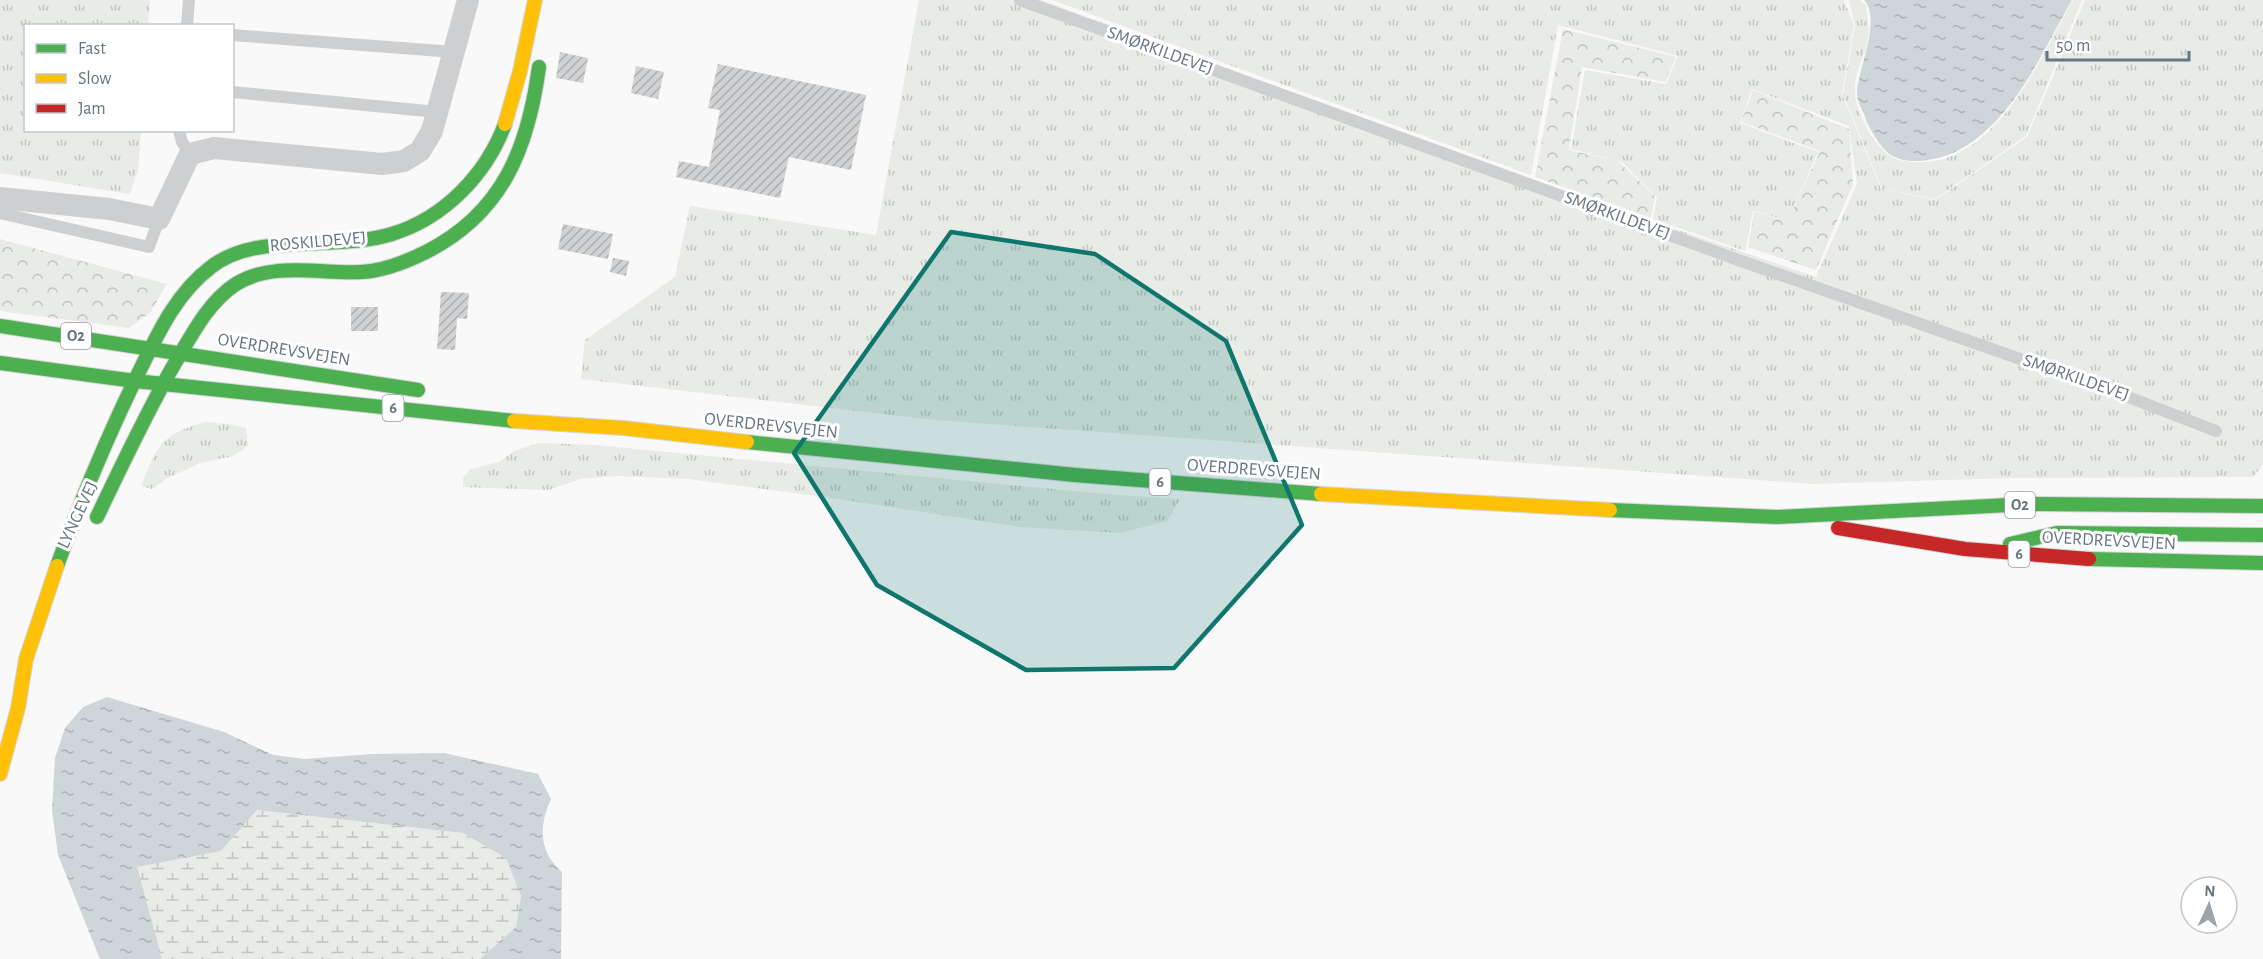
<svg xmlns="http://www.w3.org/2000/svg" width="2263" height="959" viewBox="0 0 2263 959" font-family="'Alegreya Sans',sans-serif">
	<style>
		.grass { fill: url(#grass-tufts) }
		.forest { fill: url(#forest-crowns) }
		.wetland { fill: url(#wetland-marsh) }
		.water { fill: url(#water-ripples) }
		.building { fill: url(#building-hatch) }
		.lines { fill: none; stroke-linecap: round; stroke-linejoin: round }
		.fast-casing { stroke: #d5d6d7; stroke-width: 16 }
		.slow-casing { stroke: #d5d6d7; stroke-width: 16 }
		.jam-casing { stroke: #d5d6d7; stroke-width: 16 }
		.lane { stroke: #cecfd0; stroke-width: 12 }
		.street { stroke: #cecfd0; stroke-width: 22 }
		.fast { stroke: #4caf50; stroke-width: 14 }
		.slow { stroke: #ffc107; stroke-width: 14 }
		.jam { stroke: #c62828; stroke-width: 14 }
		.marked { fill: #0f766e; fill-opacity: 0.2; stroke: #0f766e; stroke-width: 4.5; stroke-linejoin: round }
		.labels { text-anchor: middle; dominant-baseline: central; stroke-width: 6; stroke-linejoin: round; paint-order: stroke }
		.shield { fill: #fff; stroke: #939fa8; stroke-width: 1.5 }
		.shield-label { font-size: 16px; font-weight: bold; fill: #657683 }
		.street-label { font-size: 18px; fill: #657683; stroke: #fff }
	</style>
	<defs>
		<pattern id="grass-tufts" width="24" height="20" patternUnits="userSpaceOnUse" patternTransform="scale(1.5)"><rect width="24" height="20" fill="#e8ebe6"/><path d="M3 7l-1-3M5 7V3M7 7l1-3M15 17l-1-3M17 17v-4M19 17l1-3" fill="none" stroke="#c0c3c0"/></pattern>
		<pattern id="forest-crowns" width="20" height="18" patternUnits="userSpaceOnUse" patternTransform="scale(1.5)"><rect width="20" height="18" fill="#e8ebe6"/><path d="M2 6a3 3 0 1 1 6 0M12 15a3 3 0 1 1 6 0" fill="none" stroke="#c0c3c0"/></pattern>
		<pattern id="wetland-marsh" width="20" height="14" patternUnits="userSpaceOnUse" patternTransform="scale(1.5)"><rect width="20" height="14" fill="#e8ebe6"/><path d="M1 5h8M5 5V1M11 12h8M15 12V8" fill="none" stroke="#c0c3c0"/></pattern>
		<pattern id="water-ripples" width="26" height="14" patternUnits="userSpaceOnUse" patternTransform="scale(1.5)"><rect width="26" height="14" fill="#ced6d9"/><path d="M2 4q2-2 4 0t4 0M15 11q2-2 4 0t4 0" fill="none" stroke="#abb2b5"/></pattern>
		<pattern id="building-hatch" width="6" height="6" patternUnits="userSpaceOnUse" patternTransform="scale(1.5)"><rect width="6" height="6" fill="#d0d2d3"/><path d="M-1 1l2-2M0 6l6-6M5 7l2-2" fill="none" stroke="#acafb1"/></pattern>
	</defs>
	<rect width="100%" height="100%" fill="#f9f9f9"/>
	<path class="grass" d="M0,0H150L148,25L26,26V130L141,131L138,169L130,194L0,173Z
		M919,0H1041L1529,179L1816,277L1857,184L1849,126L1752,89L1740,123L1818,152L1788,220L1753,211L1745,251L1653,219L1657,197L1622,162L1571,149L1585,70L1666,84L1678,56L1558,25L1531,175L1052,0H1844L1854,25L1842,94L1881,189L1935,200L2027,137L2085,0H2263V465L2253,477L2013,478L1813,484L935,420L581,379L585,340L675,277L690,206L876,235Z
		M1849,0H1860L1866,5C1867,15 1870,27 1868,37C1866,56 1853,74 1855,94C1857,115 1878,155 1899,160C1990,180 2037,64 2073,0H2082L2026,136L1935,199L1882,189L1843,94L1855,25Z
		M205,422L230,424L246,428L248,446L233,456L200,463L166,479L152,489L141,486C158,445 160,435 205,422Z
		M539,443L595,445L1105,494L1180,499L1167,521L1120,533L1019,527L839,499L688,479L616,476L580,479L549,490L463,487V478L471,469L499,462L514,451Z"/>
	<path class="forest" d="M1563,29L1676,57L1665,82L1582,67L1569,150L1618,161L1655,196L1651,218L1535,177Z
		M1753,90L1849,129L1853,184L1816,270L1748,247L1754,212L1788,220L1820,151L1741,122Z
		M0,239L167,284L150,313L129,328L0,311Z"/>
	<path class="wetland" d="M257,810L463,833L506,858L521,896L516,927L480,959H162L136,867L221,851Z"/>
	<path class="water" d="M1864,0H2072C2041,54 2012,125 1953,153C1936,160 1908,166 1891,155C1880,148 1868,127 1864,114C1861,108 1857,100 1857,93C1858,68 1882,20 1864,0Z
		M107,697L224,732L273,755L305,759L372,754L444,753L538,774L551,799C539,826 538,851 562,872L561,959H480L516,927L521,896L506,858L463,833L257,810L221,851L137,867L162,959H100L58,855L52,810L55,758L65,728L83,707Z"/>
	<path class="building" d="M560,52L588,58L583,83L556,78Z
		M718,64L866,95L851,170L789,157L780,198L676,177L679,161L709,167L720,110L708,108Z
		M636,66L664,72L658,99L631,93Z
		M563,224L613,234L608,259L558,249Z
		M613,258L629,261L626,276L610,272Z
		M441,292L469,293L467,319L457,318L455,350L437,349Z
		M351,307H378V331H351Z"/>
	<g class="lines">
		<defs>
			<path id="fast" d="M0,326L418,390
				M0,363L135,381L514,421
				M747,442L1075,475L1321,494
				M1610,510L1777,517L2028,504L2263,506
				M97,517C122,465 146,413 175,363C192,335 208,302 236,284C273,261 320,274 361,272C384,271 406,262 426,252C503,213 528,148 539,67
				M2010,544L2057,533L2263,535
				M2089,559L2263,563
				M57,566C80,502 106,440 136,378C156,338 174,295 211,267C242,243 283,245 320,243C344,242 369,241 392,234C444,218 486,175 505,124"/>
			<path id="slow" d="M505,124L520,71L535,0
				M514,421L623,428L747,442
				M1321,494L1610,510
				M0,774L18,708L26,659L57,566"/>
			<path id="jam" d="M1838,528L1965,549L2089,559"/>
		</defs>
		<use href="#fast" class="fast-casing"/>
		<use href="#slow" class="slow-casing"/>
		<use href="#jam" class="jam-casing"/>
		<path class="lane" d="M1020,0L1744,262L2123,395L2216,431
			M187,26L189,0
			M232,35L454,52
			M232,92L437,112
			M179,130L182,142L190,154
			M0,213L149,247L159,219"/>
		<path class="street" d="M0,198L109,209L159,219L190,154L214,148L382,164L404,161L420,151L432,131L468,0"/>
		<use href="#fast" class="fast"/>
		<use href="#slow" class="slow"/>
		<use href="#jam" class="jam"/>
	</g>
	<path class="marked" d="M951,232L1095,254L1226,341L1302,525L1174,668L1026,670L877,585L794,453Z"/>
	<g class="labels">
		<g class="shield">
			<rect x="61" y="323" width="30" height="26" rx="4.5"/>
			<rect x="382.5" y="395" width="21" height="26" rx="4.5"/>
			<rect x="1149.5" y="469" width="21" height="26" rx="4.5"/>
			<rect x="2005" y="492" width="30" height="26" rx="4.5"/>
			<rect x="2008.5" y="541" width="21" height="26" rx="4.5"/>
		</g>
		<g class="shield-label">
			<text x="76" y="336">O2</text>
			<text x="393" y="408">6</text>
			<text x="1160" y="482">6</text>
			<text x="2020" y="505">O2</text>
			<text x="2019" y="554">6</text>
		</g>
		<g class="street-label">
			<text transform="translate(1160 51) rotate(20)">SMØRKILDEVEJ</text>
			<text transform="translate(1617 216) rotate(20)">SMØRKILDEVEJ</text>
			<text transform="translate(318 242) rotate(-5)">ROSKILDEVEJ</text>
			<text transform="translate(284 350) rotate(9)">OVERDREVSVEJEN</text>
			<text transform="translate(2076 378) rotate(19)">SMØRKILDEVEJ</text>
			<text transform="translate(771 426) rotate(6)">OVERDREVSVEJEN</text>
			<text transform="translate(1254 470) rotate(4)">OVERDREVSVEJEN</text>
			<text transform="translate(78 515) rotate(-65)">LYNGEVEJ</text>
			<text transform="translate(2109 541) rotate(3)">OVERDREVSVEJEN</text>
		</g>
	</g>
	<rect x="24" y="24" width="210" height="108" fill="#ffffff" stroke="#c1c8cd" stroke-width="1.5"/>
	<rect x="36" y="44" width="30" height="9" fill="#4caf50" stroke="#c1c8cd" stroke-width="1.5"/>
	<text x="78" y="54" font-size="18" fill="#657683">Fast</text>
	<rect x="36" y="74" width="30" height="9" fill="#ffc107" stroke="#c1c8cd" stroke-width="1.5"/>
	<text x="78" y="84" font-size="18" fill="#657683">Slow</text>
	<rect x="36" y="104" width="30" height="9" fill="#c62828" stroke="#c1c8cd" stroke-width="1.5"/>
	<text x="78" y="114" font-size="18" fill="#657683">Jam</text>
	<g transform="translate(2209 905) rotate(4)"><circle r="28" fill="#ffffff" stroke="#c1c8cd" stroke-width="1.5"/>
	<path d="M0-4.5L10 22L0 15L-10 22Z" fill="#99a4ac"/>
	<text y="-9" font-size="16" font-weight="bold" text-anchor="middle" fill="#657683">N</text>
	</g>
	<path d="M2047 51v9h142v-9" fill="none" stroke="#657683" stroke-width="3"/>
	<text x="2056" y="51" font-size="18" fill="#657683" stroke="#ffffff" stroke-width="4.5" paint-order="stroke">50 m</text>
</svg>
